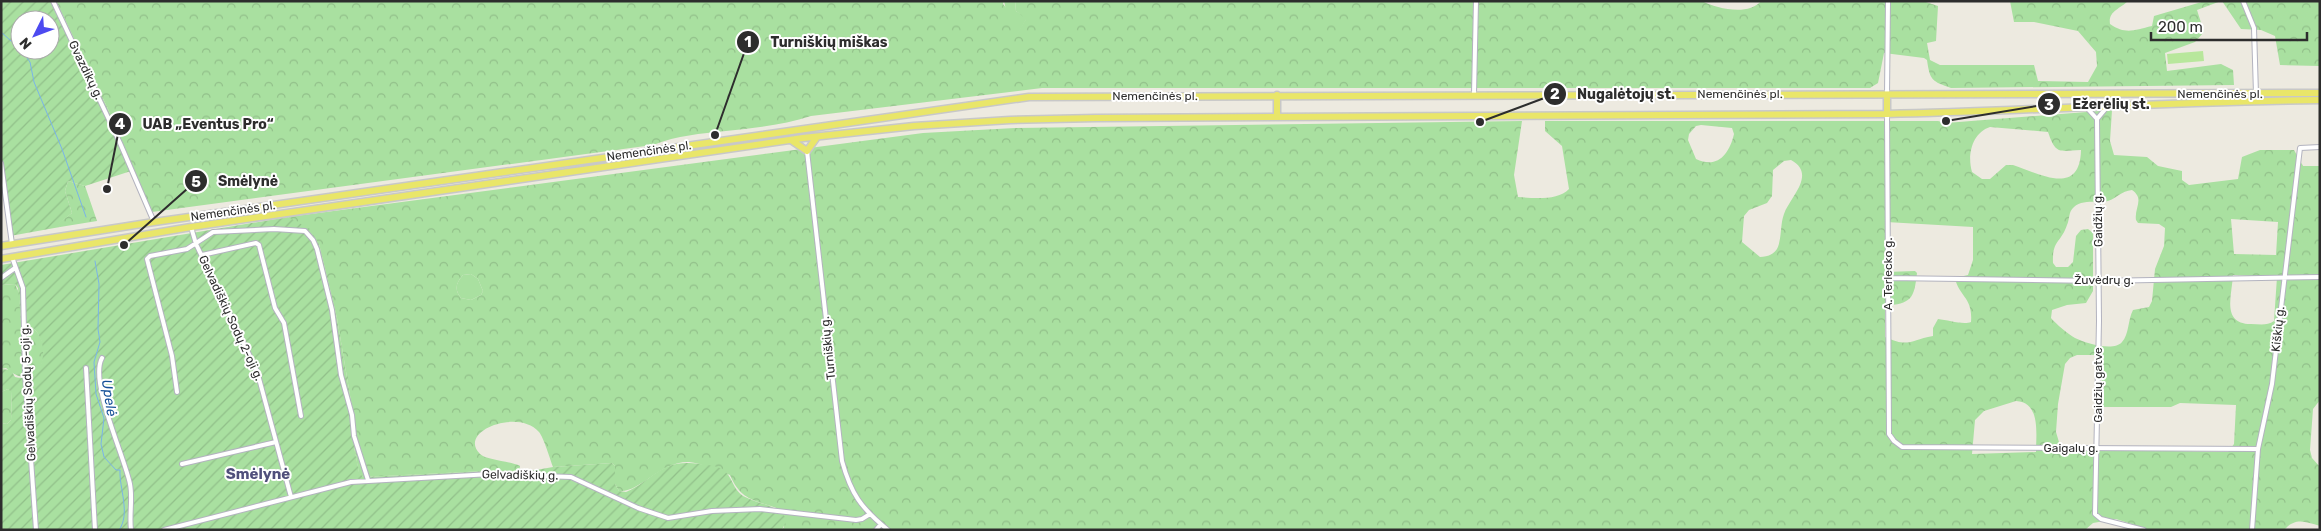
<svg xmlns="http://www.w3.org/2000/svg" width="2321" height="531" viewBox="0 0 2321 531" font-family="Rubik,sans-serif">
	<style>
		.grass { fill: #a9e0a0 }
		.forest { fill: url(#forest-crowns); fill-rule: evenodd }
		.garden { fill: url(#garden-furrows); fill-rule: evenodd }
		.pitch { fill: #b8e79c }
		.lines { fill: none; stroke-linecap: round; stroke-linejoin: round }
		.stream { stroke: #7ab4e8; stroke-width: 1 }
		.minor-casing { stroke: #b3b3bf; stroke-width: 6 }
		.primary-casing { stroke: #c8c8c8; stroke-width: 9 }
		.minor { stroke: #fff; stroke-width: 4 }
		.primary { stroke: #e9e669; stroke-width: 6 }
		.labels { text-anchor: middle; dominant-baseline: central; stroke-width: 4; stroke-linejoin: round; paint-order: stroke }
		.street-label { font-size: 12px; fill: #2d2d2d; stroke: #fff }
		.water-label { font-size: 14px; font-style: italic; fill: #155098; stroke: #fff }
		.quarter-label { font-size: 15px; font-weight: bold; fill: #504f7b; stroke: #fff }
		.leader { fill: none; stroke: #2d2d2d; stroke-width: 2 }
		.callout-dot { fill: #2d2d2d; stroke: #fff; stroke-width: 2 }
		.mark-label { font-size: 15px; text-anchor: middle; font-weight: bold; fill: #fff }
		.callout-label { font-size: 14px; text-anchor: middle; font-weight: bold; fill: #2d2d2d; stroke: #fff; stroke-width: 4; stroke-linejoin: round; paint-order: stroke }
	</style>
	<defs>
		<pattern id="forest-crowns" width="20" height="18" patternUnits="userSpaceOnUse" patternTransform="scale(1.25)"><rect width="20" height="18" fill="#a9e0a0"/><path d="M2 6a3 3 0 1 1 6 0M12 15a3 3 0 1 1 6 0" fill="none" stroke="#92c08a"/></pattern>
		<pattern id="garden-furrows" width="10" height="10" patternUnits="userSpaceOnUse" patternTransform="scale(1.25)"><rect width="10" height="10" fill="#a9e0a0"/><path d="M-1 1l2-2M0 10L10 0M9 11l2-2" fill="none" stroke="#92c08a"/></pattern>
	</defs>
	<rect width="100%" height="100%" fill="#edeae0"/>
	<path class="grass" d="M1004,1H1015L1016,11L1027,18L1013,42Z
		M471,274L478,279L483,291L481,295L471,300L461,298C454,289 456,283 463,275Z"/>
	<path class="forest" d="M56,1H1004L1003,4L1013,16V40L1026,19L1016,11L1015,1H1702C1717,9 1749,16 1761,1H1923L1938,6L1936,41L1927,43L1930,60L1940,65H2034L2038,81L2088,82L2097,66L2096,52L2078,31L2034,22H2014L2010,1H2128C2120,9 2108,11 2110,24C2126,35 2134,30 2152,26L2154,16L2205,1H2221L2197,10L2204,32L2195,42L2165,53L2167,71L2221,64L2233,70L2234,85L1951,88C1932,81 1930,81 1927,60L1924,58L1884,53L1878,83L1870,88H1042L811,116C784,125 754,128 726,131C700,134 678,135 653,145L152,212L108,109Z
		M2222,1H2320V66L2280,65L2275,36L2261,30L2241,29Z
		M2112,110L2110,141L2114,155L2147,157L2158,166L2182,171V180L2189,185L2238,179L2242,157L2260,150H2294L2303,166H2320V400L2313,409L2310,450L2312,458L2320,467V526C2305,522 2296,517 2284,530H2150L2116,519L2093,523L2085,530H782L784,527L779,509C755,500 741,501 730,475C717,471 702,463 689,462C660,461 640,493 619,491L615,484V466L612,463L553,467C550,459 544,438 539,432C518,408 457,431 480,454C486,460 510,461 520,466L519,473L486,471L363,477L359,473L354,447V419L337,318L319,244L288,217L923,133L1015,128L1522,121L1514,175L1518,197C1533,198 1558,201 1569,189L1562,146L1545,131V121H1938L1946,123ZM1701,125L1732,128L1734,134C1729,155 1717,169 1696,159L1688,140L1689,134L1696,126ZM1990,127L2048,132C2056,155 2059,151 2081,150C2080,197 2040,174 2013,165H2006L1990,179H1982L1972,172C1967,155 1972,133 1990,127ZM1791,160C1817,174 1790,197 1784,214C1780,224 1782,239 1777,249C1773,255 1766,257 1760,257L1742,242L1744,216L1749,210L1767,203L1772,196L1773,170L1784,161ZM2132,190C2145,199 2134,208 2136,220L2138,223L2159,224L2165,228L2164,246L2155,269L2152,301L2149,307L2133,310C2128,319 2129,335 2122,342C2114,352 2085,343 2075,338C2068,334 2056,324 2051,318L2052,310L2067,305L2086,303L2093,291V233L2088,229L2081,230L2076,236L2073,262L2068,267H2056L2053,263C2052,240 2061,243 2067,225C2070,219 2068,212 2074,207C2082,199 2097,203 2108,201C2117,198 2121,191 2132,190ZM2231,219L2278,222L2276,255L2234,254ZM1886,222L1973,227V260L1968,275L1955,278C1959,297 1973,297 1971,322C1963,325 1948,320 1938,319L1933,328V336C1910,340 1909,348 1885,337V306C1911,303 1914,300 1917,273L1915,271L1886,272ZM471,274L478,279L483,291L481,295L471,300L461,298C454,289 456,283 463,275ZM2233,275L2277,277L2274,321C2267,326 2259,324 2251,324C2221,324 2232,295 2233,275ZM2077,355H2100L2103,407H2171L2180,403L2236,405L2234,444L2228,452L2061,449L2056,432L2058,404L2065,364L2070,358ZM2016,401C2041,402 2036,435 2036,452L1972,454L1975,420L1984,411Z
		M68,181L85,186L97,221L60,227L57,224L72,213L65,191Z
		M15,284L19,293L21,322C26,324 31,326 35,330C55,349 39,397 6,368L1,369V285Z
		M8,389L12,391L11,420L7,424L1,423V392Z"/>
	<path class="garden" d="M1,1H56L108,109L134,170L85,186L68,181L65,191L72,213L58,224L60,227L10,236L1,172ZM20,20H50V50H20Z
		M288,217L310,229L319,244L337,318L354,419V447L359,472L363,477L486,471L519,473L553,467L612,463L615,466V484L619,491L626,492C654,480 661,458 699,464C707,465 715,465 722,469C733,476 732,489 743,496C760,505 774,503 787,519L782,530H1V423L7,424L11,420L12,392L8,389L1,392V369L11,370L15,377C43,385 51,347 35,330C32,326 26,325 21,322L18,288L15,284L1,285V265Z"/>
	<path class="pitch" d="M2203,51L2204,61L2168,64L2167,54Z"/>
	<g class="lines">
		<path class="stream" d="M1,32L20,49
			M21,50L30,62L34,82L62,149L86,217
			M95,261L99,284L98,329L100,342L94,362L96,394L104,418L101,444L104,457L116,470H120C119,488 131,514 119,530"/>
		<defs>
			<path id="minor" d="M53,1L120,143L154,222
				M2243,1L2254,28L2256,94
				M1474,94L1476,1
				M1887,95L1888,1
				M2087,108L2097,119
				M1887,114L1889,434L1894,441L1902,447L2258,449
				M2097,119L2099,321L2095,514L2101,519L2144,530
				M2097,119L2107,107
				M807,151L842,461C851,494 861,508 888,530
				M1,163L12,244
				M191,227L196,244L257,371L291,497
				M202,255L256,243L259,245L275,308L284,323L301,416
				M12,257L23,288L25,374L36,530
				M1,278L15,268
				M1888,278L2099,281L2320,277
				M102,358C89,382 124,455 130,484C133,499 129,514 131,530
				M86,368L95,530
				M177,392L172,356L147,259L150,256L187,249L213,232L274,229L305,231L313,240L317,249L332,310L341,375L352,415L354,436L368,480
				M182,464L276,442
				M164,530L351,482L491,474L571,477L638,508L668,518L712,511L760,509L856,520L862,519L870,514
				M876,530L881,524
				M2252,530L2258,449L2272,384L2300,148L2320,147"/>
			<path id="primary" d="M1277,95V117
				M1887,114V95
				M791,140L807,151L817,137
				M1,246L154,222L1029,97L2320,93
				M1,259L191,227L803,138L914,126L1010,120L1096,118L1887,114C2031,111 2175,101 2320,100"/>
		</defs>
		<use href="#minor" class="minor-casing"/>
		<use href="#primary" class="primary-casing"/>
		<use href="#minor" class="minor"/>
		<use href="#primary" class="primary"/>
	</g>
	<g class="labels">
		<g class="street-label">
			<text transform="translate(86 70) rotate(64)">Gvazdikų g.</text>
			<text x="1740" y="94">Nemenčinės pl.</text>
			<text x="2220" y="94">Nemenčinės pl.</text>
			<text x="1155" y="96">Nemenčinės pl.</text>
			<text transform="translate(649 151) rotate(-8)">Nemenčinės pl.</text>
			<text transform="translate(233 211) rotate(-8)">Nemenčinės pl.</text>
			<text transform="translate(2098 220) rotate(-91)">Gaidžių g.</text>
			<text transform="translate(1888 274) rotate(-90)">A. Terlecko g.</text>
			<text x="2104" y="280">Žuvėdrų g.</text>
			<text transform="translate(231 318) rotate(65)">Gelvadiškių Sodų 2-oji g.</text>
			<text transform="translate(2278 329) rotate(-84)">Kiškių g.</text>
			<text transform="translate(828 348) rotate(-96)">Turniškių g.</text>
			<text transform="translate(2098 385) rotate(-90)">Gaidžių gatve</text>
			<text transform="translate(28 393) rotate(-93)">Gelvadiškių Sodų 5-oji g.</text>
			<text x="2071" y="448">Gaigalų g.</text>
			<text transform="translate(520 475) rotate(1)">Gelvadiškių g.</text>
		</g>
		<g class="water-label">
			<text transform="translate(109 398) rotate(81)">Upelė</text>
		</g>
		<g class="quarter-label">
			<text x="258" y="474">Smėlynė</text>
		</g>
	</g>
	<path class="leader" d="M715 135L748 42M1480 122L1555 94M1946 121L2049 104M107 189L120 124M124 245L196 181"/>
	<g class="callout-dot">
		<circle cx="715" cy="135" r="5"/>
		<circle cx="1480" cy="122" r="5"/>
		<circle cx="1946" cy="121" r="5"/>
		<circle cx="107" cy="189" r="5"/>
		<circle cx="124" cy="245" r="5"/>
		<circle cx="748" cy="42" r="12"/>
		<circle cx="1555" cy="94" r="12"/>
		<circle cx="2049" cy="104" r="12"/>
		<circle cx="120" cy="124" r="12"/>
		<circle cx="196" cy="181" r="12"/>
	</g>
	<g class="mark-label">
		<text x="748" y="47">1</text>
		<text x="1555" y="99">2</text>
		<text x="2049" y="110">3</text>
		<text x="120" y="129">4</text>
		<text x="196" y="187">5</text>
	</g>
	<g class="callout-label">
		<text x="829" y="47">Turniškių miškas</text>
		<text x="1626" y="99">Nugalėtojų st.</text>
		<text x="2111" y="109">Ežerėlių st.</text>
		<text x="208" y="129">UAB „Eventus Pro“</text>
		<text x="248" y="186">Smėlynė</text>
	</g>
	<rect width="2321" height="531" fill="none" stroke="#2d2d2d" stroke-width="5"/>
	<g transform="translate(35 35) rotate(228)"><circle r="24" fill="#ffffff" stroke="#ababab"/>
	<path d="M0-4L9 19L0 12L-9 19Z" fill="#4d4af0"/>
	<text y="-8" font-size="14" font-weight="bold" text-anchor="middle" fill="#2d2d2d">N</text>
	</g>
	<path d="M2151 32v8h156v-8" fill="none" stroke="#2d2d2d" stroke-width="2.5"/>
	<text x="2158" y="32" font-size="15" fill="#2d2d2d" stroke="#ffffff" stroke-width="4" paint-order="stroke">200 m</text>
</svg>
